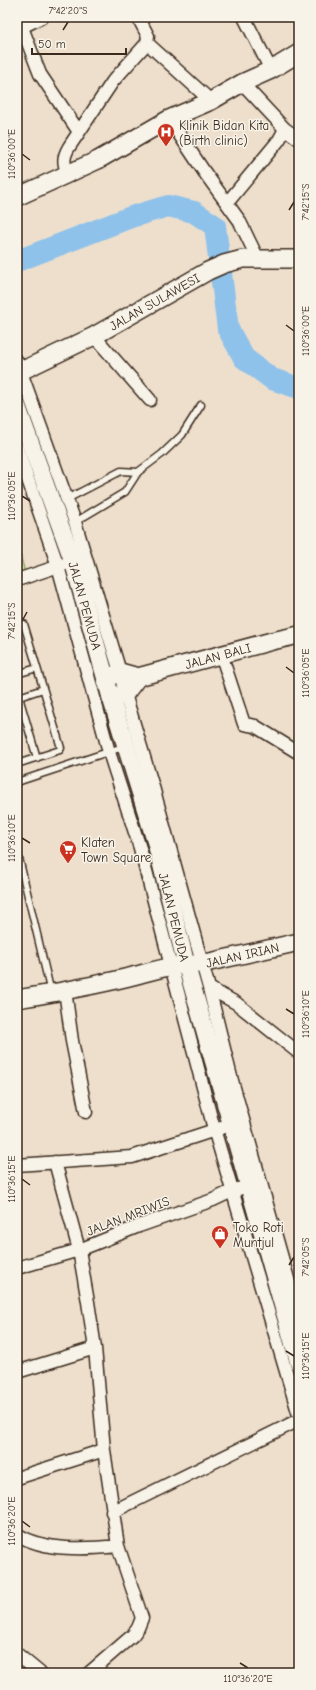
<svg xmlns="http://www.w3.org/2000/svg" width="316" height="1690" viewBox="0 0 316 1690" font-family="'Comic Neue',sans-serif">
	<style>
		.green { fill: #c7e198; stroke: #81865b }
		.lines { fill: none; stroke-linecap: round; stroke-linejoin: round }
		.river { stroke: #8ec2eb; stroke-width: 22 }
		.lane-casing { stroke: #3b2a1e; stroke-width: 9 }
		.street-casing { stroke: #3b2a1e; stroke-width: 15 }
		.secondary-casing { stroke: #3b2a1e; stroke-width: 20 }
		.lane { stroke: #f7f3e8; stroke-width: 6 }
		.street { stroke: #f7f3e8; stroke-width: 12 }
		.secondary { stroke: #f7f3e8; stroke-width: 17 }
		.ticks { fill: none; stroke: #3b2a1e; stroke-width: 1.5 }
		.labels { text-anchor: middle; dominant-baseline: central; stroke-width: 3; stroke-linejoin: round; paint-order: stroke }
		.poi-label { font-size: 13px; fill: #3b2a1e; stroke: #f7f3e8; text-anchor: start }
		.street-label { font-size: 13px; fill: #3b2a1e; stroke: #f7f3e8 }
		.neatline { fill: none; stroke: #3b2a1e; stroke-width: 1.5 }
		.ticks-label { font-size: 10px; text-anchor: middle; fill: #3b2a1e }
	</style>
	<rect width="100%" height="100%" fill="#eedfcc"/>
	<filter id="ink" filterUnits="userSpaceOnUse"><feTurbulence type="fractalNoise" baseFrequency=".025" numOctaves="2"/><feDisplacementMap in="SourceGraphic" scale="8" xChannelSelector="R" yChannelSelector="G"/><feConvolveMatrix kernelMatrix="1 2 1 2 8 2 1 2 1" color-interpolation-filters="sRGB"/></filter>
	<g filter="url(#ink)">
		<path class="green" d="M17,541L25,573L17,575Z"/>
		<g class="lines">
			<path class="river" d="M17,261L131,217L168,206L194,212L215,226L228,329L244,358L272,379L299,388"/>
			<defs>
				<path id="lane" d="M67,499L121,471L138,472
					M75,522L125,492L138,472L162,454L182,435L201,405
					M17,624L21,623L24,624L61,748L60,750L17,764
					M17,674L37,668
					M37,758L19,697L43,689
					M17,782L126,746
					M17,850L51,993"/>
				<path id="street" d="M18,17L40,74L79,132
					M244,17L271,70
					M22,27L42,17
					M147,43L211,101
					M169,119L205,173L239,220L258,259
					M285,129L299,139
					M68,174C63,163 63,157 69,147L113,81L147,43L148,36L138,17
					M227,203L279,140L285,129L242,83
					M94,336L150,400
					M17,361L75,522L120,672L125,694L153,787L209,988L231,1077L299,1318
					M17,448L58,566L109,752L140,848L214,1129L299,1415
					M17,580L65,564
					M221,654L244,724L255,726L299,753
					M209,988L236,1003L299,1053
					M65,990L72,1041L86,1112
					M55,1162L79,1250L88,1302L95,1348L104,1450L118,1546L142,1618L138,1628L133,1635L89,1673
					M17,1165L132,1157L221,1128
					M17,1268L79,1250L139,1226L213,1200L232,1191L248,1186
					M17,1372L95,1348
					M17,1478L104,1450
					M112,1512L299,1420
					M17,1534C44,1552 88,1549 118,1546
					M17,1654L40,1673"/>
				<g id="secondary">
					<path d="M17,197L98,160L169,119L211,101L242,83L271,70L299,53"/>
					<path id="s1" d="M17,373L94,336L208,271L224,264L243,259H299"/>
					<path id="s2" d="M17,406L73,561L111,698L156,843L186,964L299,1363"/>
					<path id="s3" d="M106,679L120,672L138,677L272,641L299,635"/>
					<path d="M111,698L125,694L138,677"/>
					<path id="s4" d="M17,999C54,993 92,986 129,977C153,971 176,963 201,964L299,942"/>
				</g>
			</defs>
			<use href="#lane" class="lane-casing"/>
			<use href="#street" class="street-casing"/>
			<use href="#secondary" class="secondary-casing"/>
			<use href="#lane" class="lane"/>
			<use href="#street" class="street"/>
			<use href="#secondary" class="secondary"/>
		</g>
	</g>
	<path class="ticks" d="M63,30L68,22M22,154L30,160M289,210L294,202M286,325L294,331M22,496L30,501M22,621L27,612M286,667L294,673M22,838L30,843M286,1009L294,1014M22,1179L30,1185M289,1265L294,1257M286,1351L294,1356M22,1521L30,1527M240,1663L248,1668"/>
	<defs>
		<symbol id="hospital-pin" viewBox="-11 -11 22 30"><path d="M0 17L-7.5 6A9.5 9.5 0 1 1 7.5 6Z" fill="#c8321e" stroke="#f7f3e8"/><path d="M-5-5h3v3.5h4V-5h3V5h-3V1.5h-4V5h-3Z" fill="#fff"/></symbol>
		<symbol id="supermarket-pin" viewBox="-11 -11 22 30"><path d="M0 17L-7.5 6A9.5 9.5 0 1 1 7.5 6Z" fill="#c8321e" stroke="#f7f3e8"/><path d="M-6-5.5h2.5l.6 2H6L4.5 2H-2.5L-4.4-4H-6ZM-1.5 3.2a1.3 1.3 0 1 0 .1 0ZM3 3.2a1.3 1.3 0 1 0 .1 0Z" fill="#fff"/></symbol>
		<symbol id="shop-pin" viewBox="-11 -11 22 30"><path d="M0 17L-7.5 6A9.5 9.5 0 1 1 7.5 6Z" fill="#c8321e" stroke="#f7f3e8"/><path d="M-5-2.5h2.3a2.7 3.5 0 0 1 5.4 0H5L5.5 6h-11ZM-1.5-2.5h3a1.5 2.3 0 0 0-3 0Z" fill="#fff"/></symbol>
	</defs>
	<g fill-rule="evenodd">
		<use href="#hospital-pin" x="156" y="122" width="20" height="27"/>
		<use href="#supermarket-pin" x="58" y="839" width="20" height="27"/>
		<use href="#shop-pin" x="210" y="1224" width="20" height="27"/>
	</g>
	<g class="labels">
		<g class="poi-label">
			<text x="179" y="125">Klinik Bidan Kita<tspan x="179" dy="15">(Birth clinic)</tspan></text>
			<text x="81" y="842">Klaten<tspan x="81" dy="15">Town Square</tspan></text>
			<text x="233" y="1227">Toko Roti<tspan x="233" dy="15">Muntjul</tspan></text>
		</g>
		<g class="street-label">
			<text stroke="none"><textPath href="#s1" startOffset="155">JALAN SULAWESI</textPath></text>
			<text stroke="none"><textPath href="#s2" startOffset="211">JALAN PEMUDA</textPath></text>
			<text stroke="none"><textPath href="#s3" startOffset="117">JALAN BALI</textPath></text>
			<text stroke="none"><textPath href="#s2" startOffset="535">JALAN PEMUDA</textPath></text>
			<text stroke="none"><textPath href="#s4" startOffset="230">JALAN IRIAN</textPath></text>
			<text transform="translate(128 1216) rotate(-21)">JALAN MRIWIS</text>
		</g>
	</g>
	<rect width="316" height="1690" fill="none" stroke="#f7f3e8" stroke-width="44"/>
	<path d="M32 48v6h94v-6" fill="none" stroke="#3b2a1e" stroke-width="2"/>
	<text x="38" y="48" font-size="12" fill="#3b2a1e" stroke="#f7f3e8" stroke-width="3" paint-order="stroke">50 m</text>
	<rect x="22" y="22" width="272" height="1646" class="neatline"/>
	<g class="ticks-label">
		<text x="68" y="14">7°42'20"S</text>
		<text transform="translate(11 154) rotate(-90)" y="4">110°36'00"E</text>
		<text transform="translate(305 202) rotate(-90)" y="4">7°42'15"S</text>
		<text transform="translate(305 331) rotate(-90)" y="4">110°36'00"E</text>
		<text transform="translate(11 496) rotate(-90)" y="4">110°36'05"E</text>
		<text transform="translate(11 621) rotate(-90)" y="4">7°42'15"S</text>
		<text transform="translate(305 673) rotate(-90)" y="4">110°36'05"E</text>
		<text transform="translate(11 838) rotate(-90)" y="4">110°36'10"E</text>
		<text transform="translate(305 1014) rotate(-90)" y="4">110°36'10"E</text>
		<text transform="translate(11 1179) rotate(-90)" y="4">110°36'15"E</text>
		<text transform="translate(305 1257) rotate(-90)" y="4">7°42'05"S</text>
		<text transform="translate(305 1356) rotate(-90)" y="4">110°36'15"E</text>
		<text transform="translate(11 1521) rotate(-90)" y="4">110°36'20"E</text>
		<text x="248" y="1682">110°36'20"E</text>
	</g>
</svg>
